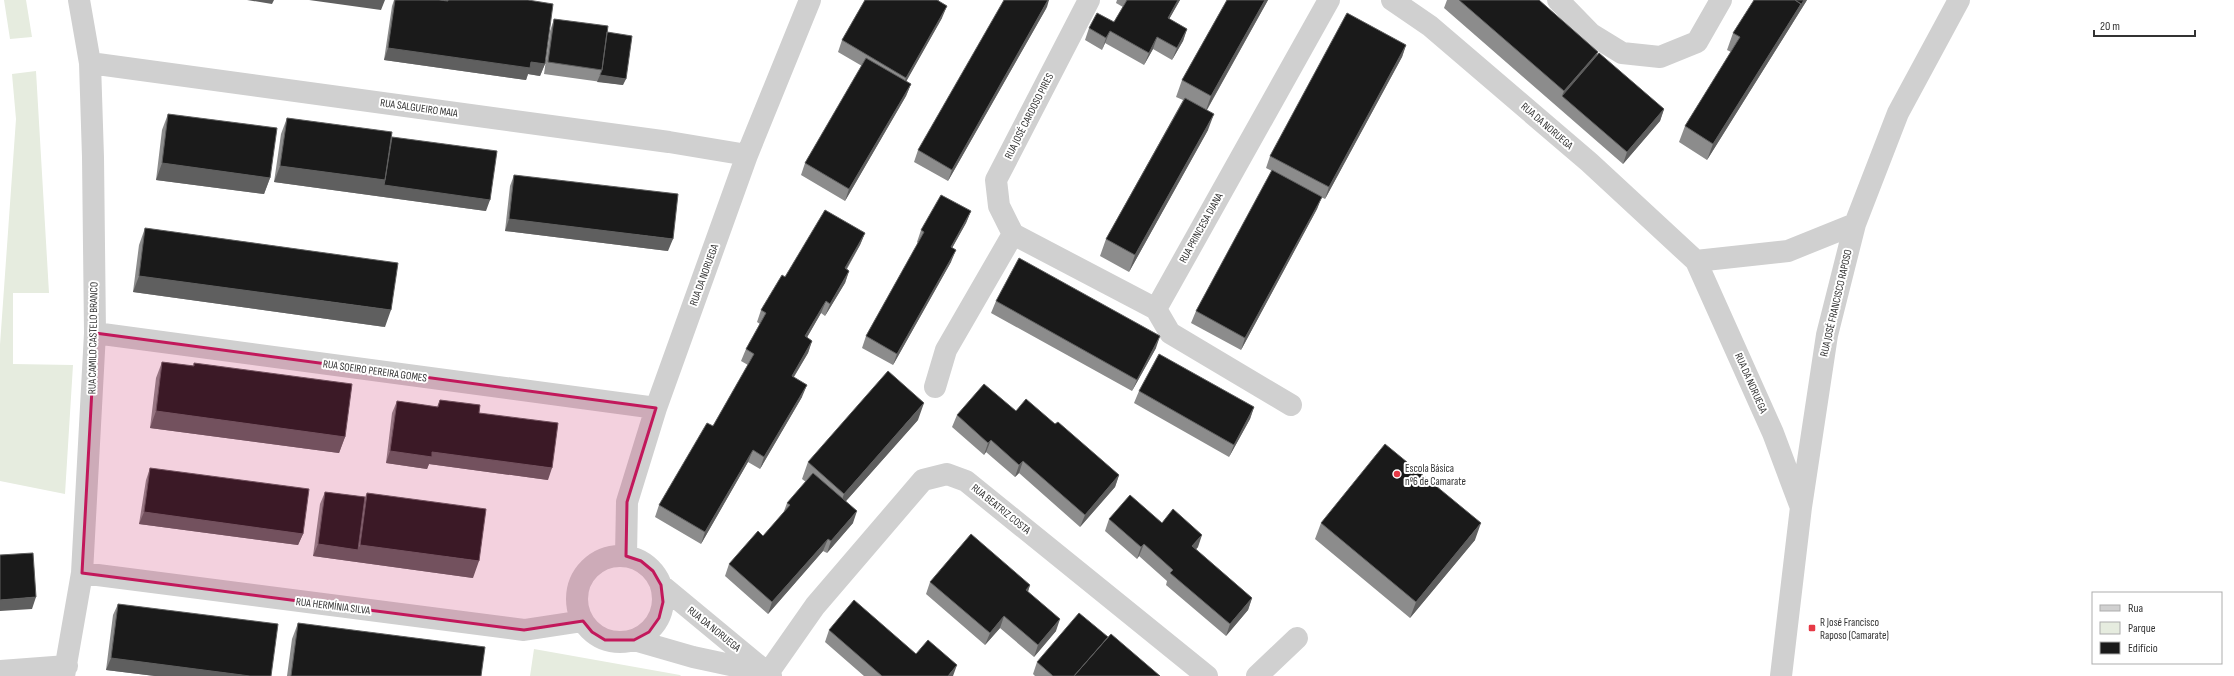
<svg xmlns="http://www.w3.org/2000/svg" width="2234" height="676" viewBox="0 0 2234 676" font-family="'Sofia Sans Condensed',sans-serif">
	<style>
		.green { fill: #e6ecdf }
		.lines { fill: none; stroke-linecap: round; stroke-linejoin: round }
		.street { stroke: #d0d0d0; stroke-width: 22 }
		.wall { fill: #8c8c8c }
		.shaded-wall { fill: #5f5f5f }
		.building { fill: #1a1a1a; stroke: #5f5f5f }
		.marked { fill: #c2185b; fill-opacity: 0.2; stroke: #c2185b; stroke-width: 3; stroke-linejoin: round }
		.poi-dot { fill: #e63946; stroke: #fff; stroke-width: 1.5 }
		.labels { text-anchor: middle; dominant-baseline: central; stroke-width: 4; stroke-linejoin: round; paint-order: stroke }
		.street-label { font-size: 11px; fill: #333; stroke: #fff }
		.poi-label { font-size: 11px; fill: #333; stroke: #fff; text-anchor: start }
	</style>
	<rect width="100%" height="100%" fill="#fff"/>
	<path class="green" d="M4,0H26L32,37L10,39Z
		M36,71L49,293H13V364L73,365L65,494L0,481V345L16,119L12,74Z
		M534,649L680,675L681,676H530Z"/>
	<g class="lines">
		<path class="street" d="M1089,0L996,180L999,206L1013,234L1156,309
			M1392,0L1430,26L1589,162L1696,261L1773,433L1800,505
			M1558,0L1591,34L1622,53L1660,57L1697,42L1721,0
			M90,63L669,142L747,155
			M1696,261L1788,251L1855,224
			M1156,309L1329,0
			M1156,309L1170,333L1291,405
			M95,333L656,408
			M935,387L946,350L1013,234
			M626,556L627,502L656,408L747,155L810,0
			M577 599a43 43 0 1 1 86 0a43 43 0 1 1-86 0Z
			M82,573L524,630L583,621
			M661,585L771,676
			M634,640L693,657L763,672
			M0,671L67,666
			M768,673L815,606L923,480L947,474L966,481L1207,676
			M64,676L82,573L95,333L93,157L90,63L79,0
			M1257,676L1297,638
			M1781,676L1801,507L1827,335L1855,224L1898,113L1959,0"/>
	</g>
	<path class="wall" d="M394,0H439L445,1V0H528L545,64L540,76L528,74L526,80L384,60L392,6Z
		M865,0H939V1L942,18L906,81L911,84L906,96L845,201L801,175L805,163L862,66L838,52L842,40Z
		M1117,0H1180L1169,19L1187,29L1183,41L1172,60L1153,49L1144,65L1105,43L1102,50L1085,40L1089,28L1114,22L1123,7L1116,3Z
		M1227,0H1268L1207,110L1208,130L1129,272L1100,256L1106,239L1183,100L1176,97L1182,80Z
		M1447,0H1539L1597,56L1664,109L1660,121L1623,164L1444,8Z
		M1807,0L1707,160L1679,142L1685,126L1731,52L1727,50L1733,33Z
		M1047,7L948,181L914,162L918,150Z
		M554,19L607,32L623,85L544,74L550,31Z
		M1406,45L1402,57L1325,199L1321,197L1317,209L1241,350L1191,323L1196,311L1272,171L1266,168L1270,156Z
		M168,114L270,178L264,194L156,180L162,130Z
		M287,118L392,137L486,211L274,182L281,134Z
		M514,175L668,251L505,231L510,186Z
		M971,211L966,223L952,248L951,262L893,365L862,348L866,336L918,243L917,242L921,230Z
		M145,228L385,327L133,292L139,245Z
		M865,233L860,245L847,269L849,271L845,283L825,316L821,313L807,337L812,341L808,353L794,377L802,397L760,469L748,462L701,544L655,517L659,505L713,426L748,365L741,361L746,349L760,324L757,322L761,310L785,277Z
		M996,301L1156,348L1132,391L991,313Z
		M162,362L193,366L194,363L345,437L339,453L150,428L156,378Z
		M1139,391L1254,407L1250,419L1229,457L1134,403Z
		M440,400L479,413L548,480L429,464L427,469L386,463L392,413L397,401L437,407Z
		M1016,411L1055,424L1119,475L1115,487L1080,527L1019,473L1015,477L986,452L984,455L952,427L957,415Z
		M918,420L846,501L853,523L827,553L823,551L768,614L725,576L729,564L763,536L783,514L787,503L806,482L802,479L808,462Z
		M150,468L303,534L298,545L139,524L146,480Z
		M325,492L365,497L367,493L473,578L313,556L320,504Z
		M1109,519L1162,523L1198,547L1196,549L1252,598L1248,610L1226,636L1166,585L1167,581L1139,556L1137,559L1105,531Z
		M1321,523L1475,540L1410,618L1315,539Z
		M930,582L1030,585L1028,592L1056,631L1034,657L1000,628L985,645L926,594Z
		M118,604L271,676H155L106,670L113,615Z
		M298,623L481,676H287L292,639Z
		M829,630L953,676H864L825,642Z
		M1108,637L1160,676H1035L1033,674L1037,662Z"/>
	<path class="shaded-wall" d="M247,0H274L272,4Z
		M309,0H385L381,10Z
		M1048,0H1049L1047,7L948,181L952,170Z
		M1178,0H1180L1163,30L1168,18Z
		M1265,0H1268L1205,113L1211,96Z
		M1804,0H1807L1707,160L1713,144L1801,4Z
		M947,6L942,18L902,89L906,78Z
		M1187,29L1183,41L1172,60L1177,48Z
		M1110,31L1105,43L1102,50L1106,38Z
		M1157,37L1153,49L1144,65L1149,53Z
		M1406,45L1402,57L1325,199L1329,187Z
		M388,48L531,62L545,64L540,76L528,74L526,80L384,60Z
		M1598,52L1592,68L1562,96L1564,91Z
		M600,75L626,79L623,85L597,82Z
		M911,84L906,96L845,201L849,189Z
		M1664,109L1660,121L1623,164L1627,152Z
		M1214,114L1208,130L1129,272L1135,255Z
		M162,163L270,178L264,194L156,180Z
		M280,166L385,180L490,200L486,211L274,182Z
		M1322,197L1317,209L1241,350L1245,338Z
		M971,211L966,223L946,259L951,247Z
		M509,219L673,239L668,251L505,231Z
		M865,233L860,245L840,280L845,268Z
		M956,250L951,262L893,365L897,354Z
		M849,271L845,283L825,316L830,304Z
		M139,276L391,310L385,327L133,292Z
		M826,301L821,313L801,348L805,336Z
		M1160,336L1156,348L1132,391L1137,380Z
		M812,341L808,353L787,388L792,376Z
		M807,385L802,397L760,469L764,457Z
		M924,403L918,420L838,510L844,494Z
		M1254,407L1250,419L1229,457L1234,445Z
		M156,411L345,437L339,453L150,428Z
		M991,440L986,452L984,455L988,443Z
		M753,450L748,462L701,544L705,532Z
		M390,451L432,452L552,468L548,480L429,464L427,469L386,463Z
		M1023,461L1019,473L1015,477L1019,465Z
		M1119,475L1115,487L1080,527L1085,515Z
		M857,511L853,523L827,553L831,541Z
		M144,512L303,534L298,545L139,524Z
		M1481,523L1475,540L1410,618L1416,602Z
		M1202,535L1198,547L1188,558L1192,546Z
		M828,539L823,551L768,614L772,602Z
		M318,544L358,550L360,545L479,561L473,578L313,556Z
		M1144,544L1139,556L1137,559L1141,547Z
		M1030,585L1026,597V590Z
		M36,597L32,609L0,611V600Z
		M1252,598L1248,610L1226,636L1230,624Z
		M1004,616L1000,628L985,645L990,633Z
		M1060,619L1056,631L1034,657L1038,645Z
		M111,658L250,676H155L106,670Z
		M957,665L953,676H948Z"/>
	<path class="building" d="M395,0H439L448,1V0H528L553,4L545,64L531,62L530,68L388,48Z
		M865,0H937L947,6L906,78L842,40Z
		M1004,0H1048L952,170L918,150Z
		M1127,0H1178L1168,18L1187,29L1177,48L1157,37L1149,53L1110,31L1106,38L1089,28L1097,13L1114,22Z
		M1227,0H1265L1211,96L1182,80Z
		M1459,0H1539L1598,52L1564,91Z
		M1754,0H1795L1801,4L1713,144L1685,126L1740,37L1733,33Z
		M1795,0H1804L1799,8L1801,4Z
		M1347,13L1406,45L1329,187L1270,156Z
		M554,19L608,26L602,70L548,62Z
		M607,32L632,36L626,79L600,75L602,70Z
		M1599,53L1664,109L1627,152L1562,96Z
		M866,58L911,84L849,189L805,163Z
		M1185,98L1214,114L1135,255L1106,239Z
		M168,114L277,128L270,178L162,163Z
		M287,118L392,132L385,180L280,166Z
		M392,137L497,151L490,200L384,185L385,180Z
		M1272,170L1322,197L1245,338L1196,311Z
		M514,175L678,194L673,239L509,219Z
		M941,195L971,211L951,247L956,250L897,354L866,336L924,232L921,230Z
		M825,210L865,233L845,268L849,271L830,304L826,301L805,336L812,341L792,376L807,385L764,457L753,450L705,532L659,505L707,423L713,426L754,354L746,349L766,313L761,310L782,275L785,277Z
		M145,228L398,263L391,310L139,276Z
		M1019,258L1160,336L1137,380L996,301Z
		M1159,354L1254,407L1234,445L1139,391Z
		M162,362L194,366V363L352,384L345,437L156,411Z
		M888,371L924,403L844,494L808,462Z
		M984,384L1016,411L1026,399L1055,424L1058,422L1119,475L1085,515L1023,461L1019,465L991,440L988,443L957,415Z
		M440,400L480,405L479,413L558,423L552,468L432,452V457L390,451L397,401L438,407Z
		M1385,444L1481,523L1416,602L1321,523Z
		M150,468L309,489L303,534L144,512Z
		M813,473L857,511L831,541L828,539L772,602L729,564L758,531L763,536L790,505L787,503Z
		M325,492L365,497L358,550L318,544Z
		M367,493L486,509L479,561L360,545Z
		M1130,495L1162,523L1173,509L1202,535L1192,546L1252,598L1230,624L1170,573L1173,570L1144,544L1141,547L1109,519Z
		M971,534L1030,585L1026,590L1060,619L1038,645L1004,616L990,633L930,582Z
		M33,553L36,597L0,600V555Z
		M854,600L916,654L928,640L957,665L948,676H882L829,630Z
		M118,604L278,624L271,676H250L111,658Z
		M1079,613L1108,637L1074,676H1053L1037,662Z
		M298,623L485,647L481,676H291Z
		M1111,634L1160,676H1074Z"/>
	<path class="marked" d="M95,333L656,408L627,502L626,556L641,561L653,571L661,585L663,602L659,618L649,632L634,640H605L592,632L583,621L524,630L82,573Z"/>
	<g class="poi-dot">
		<circle cx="1397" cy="474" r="4"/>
		<rect x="1808" y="624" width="8" height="8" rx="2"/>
	</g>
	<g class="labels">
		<g class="street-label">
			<text transform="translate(419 108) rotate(8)">RUA SALGUEIRO MAIA</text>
			<text transform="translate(1029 116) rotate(-63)">RUA JOSÉ CARDOSO PIRES</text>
			<text transform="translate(1547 126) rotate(41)">RUA DA NORUEGA</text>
			<text transform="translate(1201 228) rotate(-61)">RUA PRINCESA DIANA</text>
			<text transform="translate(704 275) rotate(-70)">RUA DA NORUEGA</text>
			<text transform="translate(1836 303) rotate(-77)">RUA JOSÉ FRANCISCO RAPOSO</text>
			<text transform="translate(93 338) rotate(-89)">RUA CAMILO CASTELO BRANCO</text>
			<text transform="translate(375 371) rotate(8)">RUA SOEIRO PEREIRA GOMES</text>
			<text transform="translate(1751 383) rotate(66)">RUA DA NORUEGA</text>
			<text transform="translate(1001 509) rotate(39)">RUA BEATRIZ COSTA</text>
			<text transform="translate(333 606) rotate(7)">RUA HERMÍNIA SILVA</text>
			<text transform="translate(714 629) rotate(39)">RUA DA NORUEGA</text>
		</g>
		<g class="poi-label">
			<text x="1405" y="468">Escola Básica<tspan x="1405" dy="13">nº6 de Camarate</tspan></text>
			<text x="1820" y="622">R José Francisco<tspan x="1820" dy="13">Raposo (Camarate)</tspan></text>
		</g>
	</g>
	<rect x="2092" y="592" width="130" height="72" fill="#ffffff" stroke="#adadad"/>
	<rect x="2100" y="605" width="20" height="6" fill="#d0d0d0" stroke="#adadad"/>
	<text x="2128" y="612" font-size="12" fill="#333333">Rua</text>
	<rect x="2100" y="622" width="20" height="12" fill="#e6ecdf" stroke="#adadad"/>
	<text x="2128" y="632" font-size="12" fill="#333333">Parque</text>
	<rect x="2100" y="642" width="20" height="12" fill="#1a1a1a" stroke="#adadad"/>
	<text x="2128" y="652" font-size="12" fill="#333333">Edifício</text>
	<path d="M2094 30v6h101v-6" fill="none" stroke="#333333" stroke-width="2"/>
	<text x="2100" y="30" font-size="12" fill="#333333" stroke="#ffffff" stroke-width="3" paint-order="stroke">20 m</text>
</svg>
